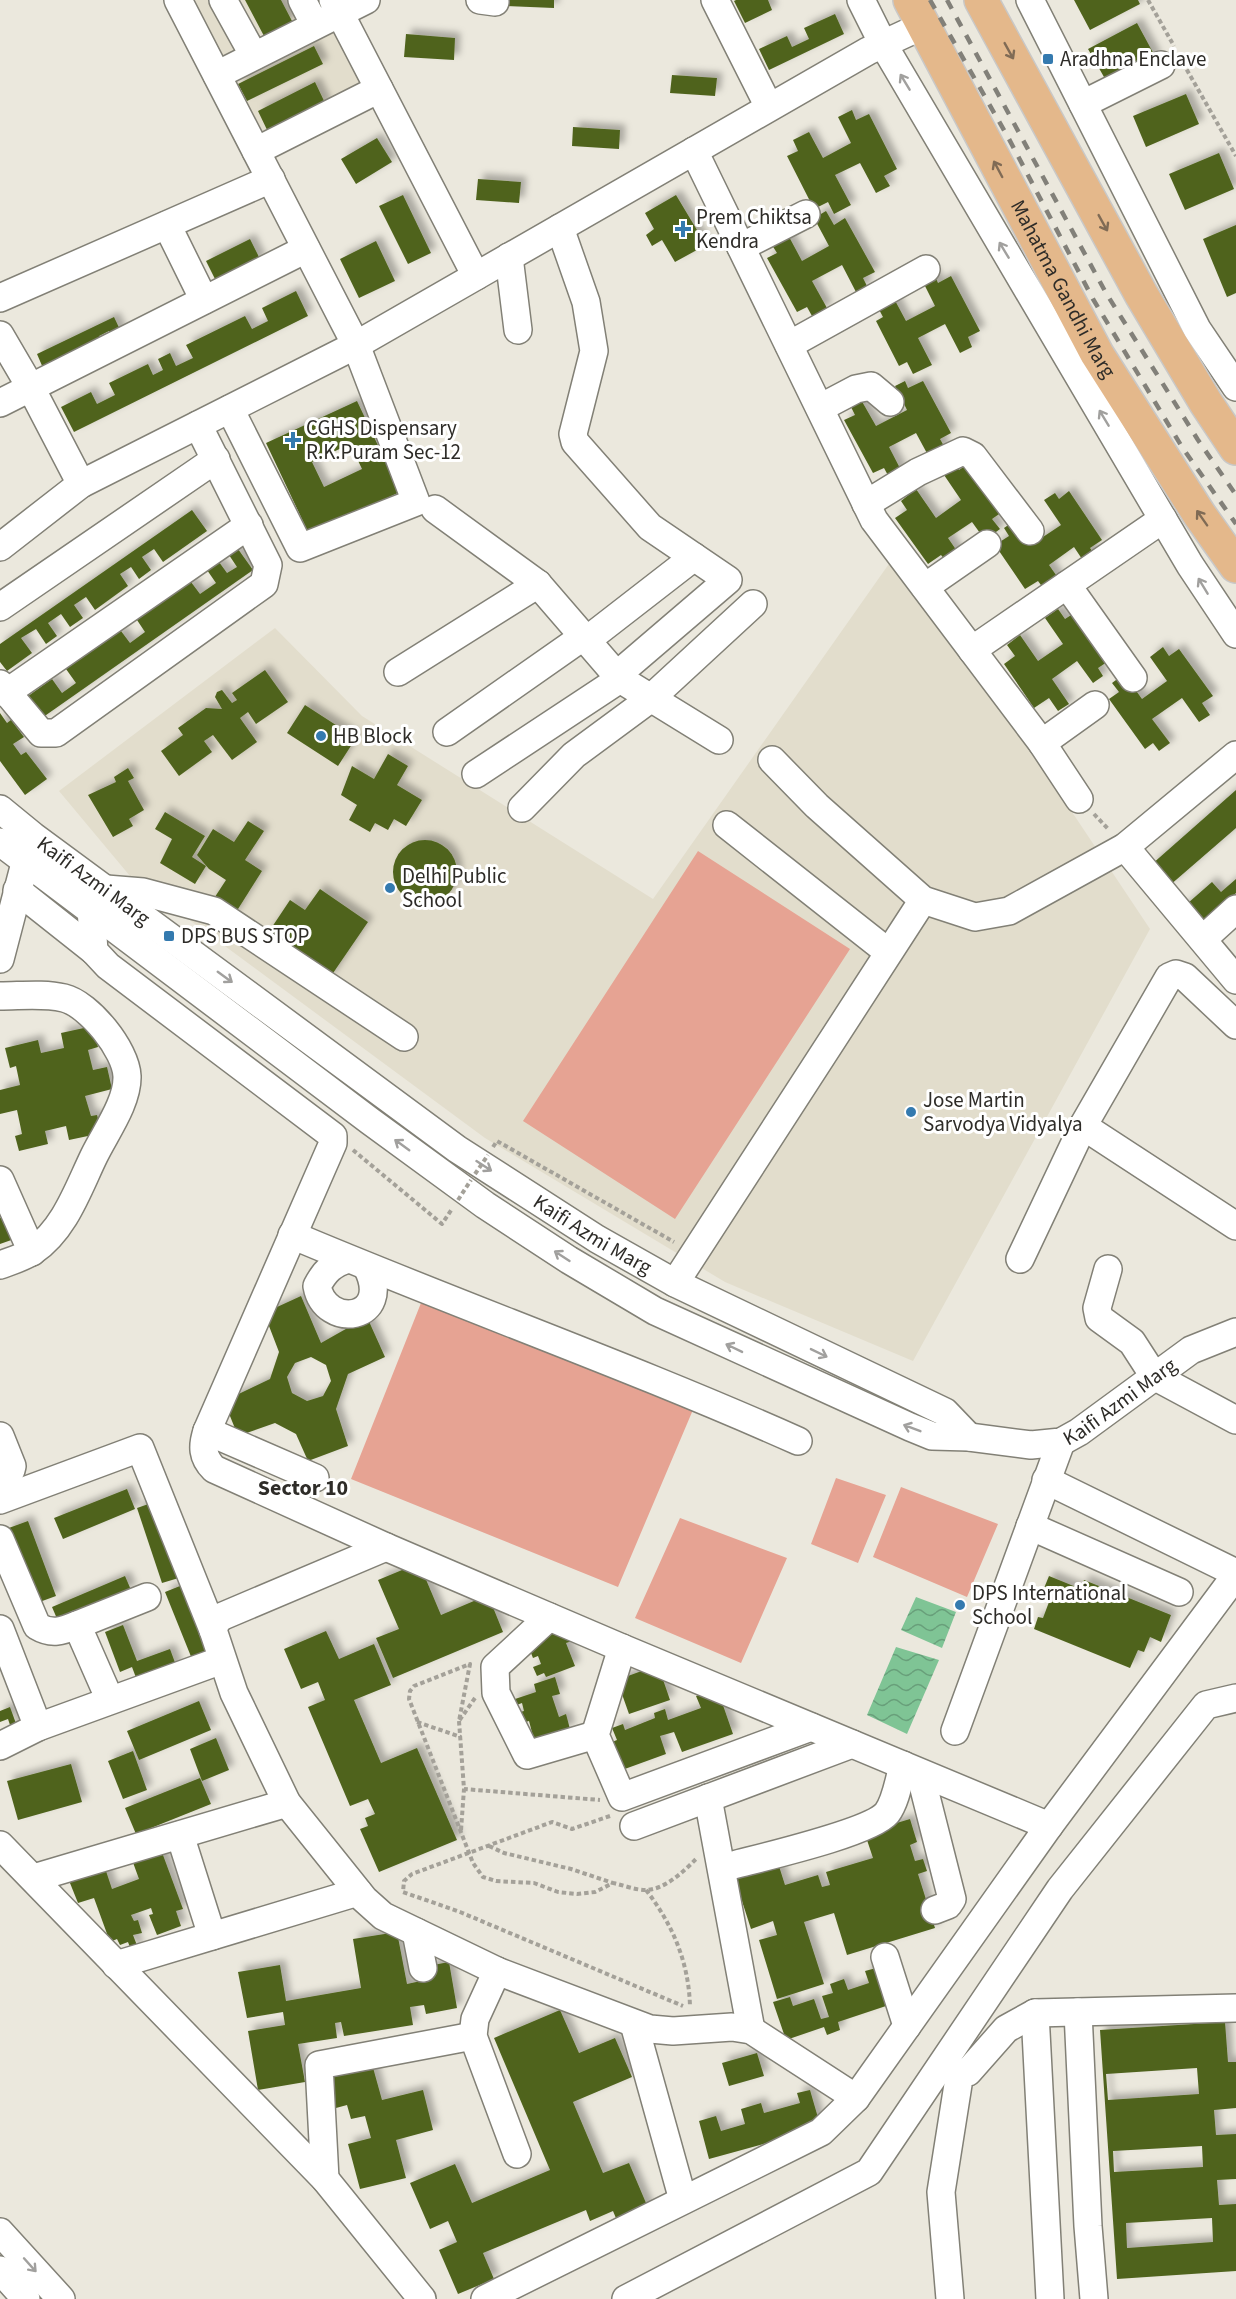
<svg xmlns="http://www.w3.org/2000/svg" width="1236" height="2299" viewBox="0 0 1236 2299" font-family="'Source Sans 3',sans-serif">
	<style>
		.built { fill: #e2ddcc }
		.green { fill: #e6a393 }
		.water { fill: url(#water-waves) }
		.building { fill: #4f631d; fill-rule: evenodd; filter: url(#shadow) }
		.lines { fill: none; stroke-linecap: round; stroke-linejoin: round }
		.minor-casing { stroke: #828076; stroke-width: 30 }
		.major-casing { stroke: #c9c8c7; stroke-width: 36 }
		.path { stroke: #a4a199; stroke-width: 4; stroke-dasharray: 4.5 3; stroke-linecap: butt }
		.minor { stroke: #fff; stroke-width: 27 }
		.major { stroke: #e4b88b; stroke-width: 33 }
		.rail { stroke: #828079; stroke-width: 4.5; stroke-dasharray: 10 10; stroke-linecap: butt }
		.path-bridge { stroke: #a4a199; stroke-width: 4; stroke-dasharray: 4.5 3; stroke-linecap: butt }
		.oneway { stroke: #806b55 }
		.oneway2 { stroke: #a1a09e }
		.poi-dot { fill: #347aaf; stroke: #fff; stroke-width: 2 }
		.labels { text-anchor: middle; dominant-baseline: central; stroke-width: 6; stroke-linejoin: round; paint-order: stroke }
		.poi-label { font-size: 21px; fill: #2e2c28; stroke: #fff; text-anchor: start }
		.street-label { font-size: 21px; fill: #2e2c28; stroke: #fff }
		.neighbourhood-label { font-size: 22px; font-weight: bold; fill: #2e2c28; stroke: #fff }
	</style>
	<defs>
		<pattern id="water-waves" width="16" height="10" patternUnits="userSpaceOnUse" patternTransform="scale(1.5)"><rect width="16" height="10" fill="#7fc495"/><path d="M0 5q4-4 8 0t8 0" fill="none" stroke="#689f7a"/></pattern>
		<filter id="shadow"><feDropShadow dx="5.5" dy="-5.5" stdDeviation="3" flood-color="#0004"/></filter>
	</defs>
	<rect width="100%" height="100%" fill="#ebe8dd"/>
	<path class="built" d="M184,0H327L371,86L258,144Z
		M898,551L1150,929L913,1361L725,1282L485,1138L130,876L59,791L275,628L362,716L653,899Z"/>
	<path class="green" d="M698,851L850,949L675,1219L523,1121Z
		M421,1303L695,1405L618,1587L351,1479Z
		M836,1478L886,1495L858,1563L811,1544Z
		M901,1487L998,1524L967,1597L873,1557Z
		M680,1518L787,1558L741,1663L635,1618Z"/>
	<path class="water" d="M916,1597L956,1612L942,1648L901,1630Z
		M896,1647L939,1660L907,1734L867,1715Z"/>
	<path class="building" d="M245,0H281L292,21L264,36Z
		M506,0H554V8L506,6Z
		M736,0H768L772,10L745,23L734,1Z
		M1074,0H1138L1140,4L1090,30Z
		M835,14L844,34L769,70L759,49L787,36L792,47L809,39L804,28Z
		M1137,23L1156,58L1108,84L1088,49Z
		M406,34L455,38L454,60L404,57Z
		M314,46L323,64L247,101L238,84Z
		M672,75L717,78L715,96L670,93Z
		M315,82L326,105L269,134L258,111Z
		M1186,94L1199,124L1146,147L1133,116Z
		M852,110L856,120L869,114L897,169L884,176L890,186L876,193L860,163L835,175L851,205L834,214L828,202L814,209L787,156L798,151L793,140L809,132L823,158L851,143L838,117Z
		M573,127L620,130L619,149L572,146Z
		M377,138L392,162L356,184L341,159Z
		M1219,153L1234,189L1185,210L1169,174Z
		M478,179L521,182L519,203L476,200Z
		M403,195L431,253L408,264L379,206Z
		M676,195L706,245L675,262L662,240L652,246L646,235L654,229L645,213Z
		M826,211L834,225L845,218L875,272L863,278L867,286L856,292L842,265L812,281L827,308L812,316L807,307L797,312L767,258L777,253L770,242L787,233L802,261L829,246L814,218Z
		M1236,225V293L1227,297L1203,239Z
		M250,239L261,261L217,283L206,261Z
		M376,241L395,281L359,298L340,259Z
		M933,272L938,283L951,276L980,331L968,337L972,347L960,353L945,324L918,338L932,365L913,374L907,362L899,366L876,321L883,317L875,302L891,293L906,321L935,306L921,278Z
		M296,291L308,316L74,432L61,407L91,392L97,404L115,395L109,383L148,364L153,375L163,370L158,359L170,353L176,366L193,358L186,345L245,316L252,329L268,321L262,308Z
		M114,317L124,338L114,343L109,331L99,336L104,348L46,375L37,354Z
		M905,381L908,388L923,381L951,433L940,439L945,448L929,457L916,433L889,447L903,474L891,481L884,468L873,473L844,420L855,415L849,403L860,398L876,426L907,410L895,386Z
		M357,401L400,492L309,534L266,443ZM350,444L362,469L324,487L312,462Z
		M954,463L959,470L968,464L1002,512L992,519L1000,529L985,540L972,522L948,538L961,557L949,565L941,555L928,564L895,518L907,510L901,501L916,489L936,518L961,500L942,472Z
		M1069,491L1102,540L1090,548L1097,558L1086,565L1074,547L1049,565L1061,582L1046,592L1038,581L1025,589L995,545L1009,536L1004,528L1017,519L1034,543L1061,525L1044,500L1055,493L1059,499Z
		M192,510L207,531L163,562L154,549L142,557L151,570L139,579L131,567L120,574L128,586L95,610L86,597L74,605L83,618L70,627L61,614L48,623L57,636L46,644L36,629L21,638L32,653L7,671L0,662V644Z
		M238,549L253,570L39,720L24,699L52,679L62,693L76,683L66,669L121,631L130,643L145,632L137,620L191,582L200,594L216,583L207,570L219,562L227,573L237,567L229,555Z
		M1058,609L1065,619L1079,610L1113,658L1098,668L1103,676L1093,683L1077,661L1052,679L1069,704L1058,711L1049,698L1034,708L1004,664L1015,656L1007,645L1020,635L1038,661L1063,644L1045,618Z
		M1163,647L1169,656L1179,649L1213,696L1202,703L1210,715L1199,722L1182,698L1152,719L1170,743L1159,751L1153,743L1145,749L1109,699L1119,692L1112,683L1124,674L1142,699L1167,681L1150,657Z
		M265,670L288,702L256,724L248,712L240,718L257,742L232,760L213,735L204,741L212,752L179,776L161,751L183,735L178,728L206,708L222,709L215,697L217,692L222,690L232,703L237,700L232,693Z
		M305,705L356,738L338,766L287,733Z
		M0,713L7,723L11,720L24,737L13,744L21,755L26,752L47,779L25,795L0,761Z
		M388,754L408,766L397,785L422,800L406,826L394,819L388,830L375,823L370,832L349,820L357,805L341,795L352,766L374,779Z
		M128,768L134,778L128,781L144,810L129,819L133,826L113,837L88,795L116,782L114,777Z
		M1236,790V828L1169,886L1151,865Z
		M165,812L205,836L192,857L206,866L195,884L160,863L172,839L155,829Z
		M248,821L264,831L245,860L262,871L233,917L211,903L226,880L209,869L197,855L213,829L234,842Z
		M393 872a32 32 0 1 1 64 0a32 32 0 1 1-64 0Z
		M1236,879V893L1196,928L1180,910L1212,882L1221,892Z
		M320,889L368,922L329,979L266,936L290,900L305,910Z
		M93,1026L98,1047L88,1050L93,1070L107,1067L112,1089L85,1096L91,1116L97,1115L102,1133L69,1140L66,1126L45,1131L48,1144L19,1151L15,1136L22,1134L17,1110L0,1114V1090L20,1085L16,1066L10,1068L5,1048L38,1040L41,1053L64,1048L61,1033Z
		M8,1215L17,1238L0,1244V1218Z
		M301,1296L321,1343L367,1317L385,1357L348,1374L336,1409L348,1446L308,1461L296,1434L275,1423L238,1436L224,1401L270,1379L279,1352L264,1313ZM311,1357L326,1365L331,1381L323,1396L307,1401L292,1393L287,1377L295,1363Z
		M127,1489L135,1509L63,1539L54,1518Z
		M157,1501L182,1577L162,1583L137,1508Z
		M28,1521L56,1596L34,1604L6,1529Z
		M419,1563L441,1615L488,1595L503,1632L393,1678L376,1638L399,1629L378,1580Z
		M125,1576L131,1590L58,1621L52,1607Z
		M1049,1576L1081,1589L1084,1580L1171,1615L1161,1642L1150,1637L1144,1652L1138,1650L1130,1668L1034,1629L1038,1617L1043,1618L1049,1602L1040,1598Z
		M180,1586L209,1658L194,1664L165,1592Z
		M123,1625L137,1661L170,1649L177,1668L138,1683L132,1667L120,1672L105,1632Z
		M570,1628L575,1640L566,1643L575,1666L546,1677L544,1673L537,1676L533,1667L541,1664L538,1656L533,1658L527,1643L540,1635Z
		M326,1631L339,1659L374,1644L391,1685L354,1700L381,1763L417,1748L457,1840L379,1872L360,1829L368,1826L365,1818L375,1814L368,1799L350,1806L308,1707L325,1700L318,1682L301,1689L284,1649Z
		M658,1665L670,1700L629,1714L617,1680Z
		M555,1677L560,1694L552,1696L559,1717L566,1714L570,1729L534,1740L529,1721L519,1724L516,1713L524,1711L522,1703L514,1706L512,1700L536,1692L534,1684Z
		M717,1688L733,1734L682,1752L674,1732L660,1736L666,1754L622,1770L612,1742L617,1740L612,1728L623,1724L625,1730L655,1718L654,1713L665,1709L668,1720L701,1708L696,1696Z
		M199,1701L211,1730L139,1760L127,1731Z
		M10,1707L18,1729L12,1731L8,1719L0,1722V1711Z
		M216,1738L229,1770L202,1781L190,1749Z
		M133,1751L147,1790L123,1799L108,1761Z
		M71,1764L82,1802L18,1820L7,1781Z
		M200,1778L211,1804L136,1834L125,1808Z
		M910,1819L917,1842L910,1845L915,1861L923,1859L927,1871L918,1874L935,1928L847,1955L834,1913L804,1922L824,1984L777,1999L759,1940L777,1935L773,1921L751,1929L732,1870L778,1863L785,1885L818,1875L822,1887L830,1885L826,1872L873,1858L863,1828L890,1825Z
		M160,1847L183,1909L176,1911L181,1926L157,1935L149,1915L153,1914L151,1908L131,1915L134,1921L138,1920L142,1933L133,1935L138,1948L131,1950L128,1942L120,1945L117,1939L110,1942L94,1898L78,1903L68,1878L104,1865L112,1889L139,1879L131,1857Z
		M397,1932L407,1984L430,1979L428,1966L449,1962L457,2008L426,2014L424,2005L410,2007L413,2025L344,2036L341,2022L335,2023L337,2038L298,2044L305,2082L258,2090L248,2031L285,2025L283,2012L247,2018L238,1972L280,1965L286,2001L361,1988L353,1939Z
		M880,1967L892,2004L838,2022L840,2030L827,2035L824,2027L786,2040L773,2002L790,1997L793,2006L814,1999L821,2019L829,2017L822,1996L833,1993L830,1984L844,1979L848,1990L869,1983L865,1971Z
		M560,2010L579,2053L615,2038L632,2077L573,2102L603,2173L629,2163L649,2210L618,2223L613,2211L590,2221L586,2210L483,2253L494,2279L458,2294L439,2250L457,2242L448,2221L430,2229L410,2183L455,2164L472,2203L550,2170L494,2038Z
		M1225,2022L1228,2062H1236V2108L1214,2110L1216,2135L1236,2134V2179L1217,2180L1219,2205L1236,2204V2271L1117,2279L1100,2030ZM1197,2068L1199,2094L1108,2100L1106,2074ZM1202,2146L1203,2167L1114,2172L1113,2151ZM1212,2218L1213,2242L1127,2248L1126,2223Z
		M757,2053L764,2076L729,2086L722,2063Z
		M372,2064L382,2100L423,2090L433,2130L396,2140L406,2178L360,2189L348,2144L371,2138L365,2116L351,2119L347,2105L336,2108L328,2075Z
		M810,2090L821,2128L709,2159L699,2121L716,2116L721,2131L745,2124L741,2109L761,2103L764,2113L800,2103L797,2093Z"/>
	<g class="lines">
		<defs>
			<g id="minor">
				<path d="M178,0L356,345L416,502L300,548L230,409"/>
				<path d="M223,0L254,56"/>
				<path d="M302,0L315,25"/>
				<path d="M333,0L476,276"/>
				<path d="M480,0L495,2"/>
				<path d="M715,0L769,107"/>
				<path d="M861,0L883,44L1190,565L1236,634"/>
				<path d="M1030,0L1197,329L1236,387"/>
				<path d="M217,75L366,0"/>
				<path d="M1083,104L1161,65"/>
				<path d="M256,151L379,89"/>
				<path d="M694,151L874,520L1042,743L1079,799"/>
				<path d="M167,225L204,300"/>
				<path d="M560,228L586,302L594,351L573,434L575,442L650,527L728,580L617,675"/>
				<path d="M741,247L806,214"/>
				<path d="M509,257L518,330"/>
				<path d="M0,298L271,179"/>
				<path d="M0,335L31,388L81,484"/>
				<path d="M789,345L926,269"/>
				<path d="M0,403L306,249"/>
				<path d="M820,408L856,389L871,386L890,402"/>
				<path d="M866,504L918,472L963,451L973,456L1030,531"/>
				<path d="M435,509L538,584L620,679L719,740"/>
				<path d="M0,547L81,484L356,345L868,51L922,26"/>
				<path d="M1067,585L1133,678"/>
				<path d="M925,587L987,544"/>
				<path d="M0,607L216,459"/>
				<path d="M587,640L694,557"/>
				<path d="M972,650L1163,519"/>
				<path d="M398,672L538,584"/>
				<path d="M0,684L41,733H56L264,584L268,565L198,425"/>
				<path d="M6,693L249,525"/>
				<path d="M447,732L584,636"/>
				<path d="M1042,743L1095,705"/>
				<path d="M772,760L817,806L923,900L975,917L1009,911L1125,847L1236,755"/>
				<path d="M476,774L620,679"/>
				<path d="M522,808L574,755L650,699L753,604"/>
				<path id="s1" d="M0,809L33,836L457,1149L597,1239L675,1283L945,1412L969,1437"/>
				<path d="M727,825L888,952"/>
				<path id="s2" d="M0,842L370,1121L485,1205L569,1260L655,1311L910,1427L932,1436L969,1437L1031,1445L1061,1442L1079,1432L1191,1350L1236,1332"/>
				<path d="M1125,847L1236,980"/>
				<path d="M17,890L94,951"/>
				<path d="M1203,939L1236,909"/>
				<path d="M0,959L30,844"/>
				<path d="M0,996C21,996 43,993 64,998C89,1004 126,1050 127,1076C128,1102 105,1133 94,1156C78,1189 65,1229 33,1251C24,1257 11,1261 0,1265"/>
				<path d="M404,1037L214,911L143,892L106,889L91,909L94,951L108,966L333,1136V1143L207,1431C202,1446 202,1457 214,1469L386,1547L622,1648L1049,1826L856,2098L821,2132L485,2299"/>
				<path d="M1083,1126L1236,1226"/>
				<path d="M0,1180L32,1252"/>
				<path d="M292,1235C460,1306 632,1367 798,1441"/>
				<path d="M348,1259C332,1264 325,1271 317,1286C325,1330 394,1321 367,1267"/>
				<path d="M1020,1259L1083,1126L1169,977L1176,974L1185,977L1236,1025"/>
				<path d="M1108,1269L1097,1308L1099,1318L1132,1342L1154,1376L1236,1420"/>
				<path d="M675,1283L923,900"/>
				<path d="M207,1431L315,1478"/>
				<path d="M0,1436L12,1466L11,1470L0,1477"/>
				<path d="M1046,1480L1236,1573"/>
				<path d="M0,1500L140,1448L213,1630"/>
				<path d="M1030,1526L1179,1592"/>
				<path d="M0,1539L37,1626C52,1635 62,1631 77,1625"/>
				<path d="M386,1547L223,1616L217,1620L213,1630L234,1693L287,1803L364,1899L383,1916L497,1971L650,2029L673,2031L732,2027L751,2030L856,2098"/>
				<path d="M549,1617L495,1667L496,1693L527,1755L595,1735"/>
				<path d="M0,1629L38,1727"/>
				<path d="M622,1648L595,1735L622,1797L811,1727"/>
				<path d="M110,1700L77,1625L147,1597"/>
				<path d="M955,1731L1061,1442"/>
				<path d="M0,1746L38,1727L222,1660"/>
				<path d="M920,1773L952,1899L948,1905L935,1910"/>
				<path d="M708,1798L751,2030"/>
				<path d="M634,1826L852,1744"/>
				<path d="M1049,1826L1236,1575"/>
				<path d="M180,1835L212,1936"/>
				<path d="M0,1845L325,2179L422,2299"/>
				<path d="M722,1868C754,1859 869,1834 887,1813C896,1801 899,1780 903,1765"/>
				<path d="M34,1878L287,1803"/>
				<path d="M416,1932L423,1968"/>
				<path d="M885,1957L907,2026"/>
				<path d="M116,1965L358,1892"/>
				<path d="M497,1971L475,2019L473,2036L517,2154"/>
				<path d="M1078,2012L1088,2226L1094,2299"/>
				<path d="M1035,2013L1050,2299"/>
				<path d="M634,2024L683,2200"/>
				<path d="M325,2179L319,2065L473,2036"/>
				<path d="M0,2232L61,2299"/>
				<path d="M0,2270L26,2299"/>
				<path d="M626,2299L869,2172L1060,1889L1206,1705L1236,1698"/>
				<path d="M950,2299L941,2192L960,2072H968L1006,2029L1035,2013L1236,2008"/>
			</g>
			<g id="major">
				<path id="s3" d="M910,0L1097,354L1199,514L1236,566"/>
				<path d="M981,0L1141,294L1206,403L1236,448"/>
			</g>
		</defs>
		<use href="#minor" class="minor-casing"/>
		<use href="#major" class="major-casing"/>
		<path class="path" d="M1148,0L1174,46
			M1183,63L1236,156
			M1094,814L1109,830
			M493,1147L497,1141L674,1242
			M353,1150L442,1224L452,1209
			M475,1698L459,1721L470,1664L414,1686L410,1691L409,1699L473,1863L483,1877L496,1881L534,1883L558,1892L577,1894L595,1892L613,1883C623,1885 635,1890 645,1890C665,1890 684,1871 697,1858
			M459,1721L464,1789L600,1800
			M417,1722L461,1737
			M610,1816L572,1829L552,1822L412,1874L404,1881L403,1892L460,1912L683,2006
			M461,1830L464,1789
			M489,1846L504,1853L571,1869L613,1883
			M646,1890C673,1925 689,1963 690,2007"/>
		<use href="#minor" class="minor"/>
		<use href="#major" class="major"/>
		<path class="rail" d="M930,0L1009,139L1093,299L1182,447L1236,524
			M947,0L1106,293L1198,440L1236,495"/>
		<path class="path-bridge" d="M475,1174L488,1155
			M458,1200L471,1180"/>
	</g>
	<defs><path id="oneway-shaft" d="M-6 0H5M1.5-3L5.5 0L1.5 3" fill="none" stroke-width="1.6" stroke-linecap="round" stroke-linejoin="round" transform="scale(1.5)"/></defs>
	<g class="oneway">
		<use href="#oneway-shaft" transform="translate(1009 51) rotate(61)"/>
		<use href="#oneway-shaft" transform="translate(998 169) rotate(-118)"/>
		<use href="#oneway-shaft" transform="translate(1103 223) rotate(61)"/>
		<use href="#oneway-shaft" transform="translate(1202 518) rotate(-125)"/>
	</g>
	<g class="oneway2">
		<use href="#oneway-shaft" transform="translate(905 82) rotate(-121)"/>
		<use href="#oneway-shaft" transform="translate(1004 250) rotate(-121)"/>
		<use href="#oneway-shaft" transform="translate(1104 418) rotate(-121)"/>
		<use href="#oneway-shaft" transform="translate(1203 586) rotate(-121)"/>
		<use href="#oneway-shaft" transform="translate(225 977) rotate(36)"/>
		<use href="#oneway-shaft" transform="translate(402 1145) rotate(-144)"/>
		<use href="#oneway-shaft" transform="translate(484 1166) rotate(33)"/>
		<use href="#oneway-shaft" transform="translate(562 1256) rotate(-147)"/>
		<use href="#oneway-shaft" transform="translate(734 1348) rotate(-154)"/>
		<use href="#oneway-shaft" transform="translate(819 1353) rotate(26)"/>
		<use href="#oneway-shaft" transform="translate(912 1428) rotate(-159)"/>
		<use href="#oneway-shaft" transform="translate(30 2265) rotate(48)"/>
	</g>
	<g class="poi-dot">
		<rect x="1042" y="53" width="12" height="12" rx="3"/>
		<path d="M680 220h6v6h6v6h-6v6h-6v-6h-6v-6h6z"/>
		<path d="M290 431h6v6h6v6h-6v6h-6v-6h-6v-6h6z"/>
		<circle cx="321" cy="736" r="6"/>
		<circle cx="390" cy="888" r="6"/>
		<rect x="163" y="930" width="12" height="12" rx="3"/>
		<circle cx="911" cy="1112" r="6"/>
		<circle cx="960" cy="1605" r="6"/>
	</g>
	<g class="labels">
		<g class="poi-label">
			<text x="1060" y="59">Aradhna Enclave</text>
			<text x="696" y="217">Prem Chiktsa<tspan x="696" dy="24">Kendra</tspan></text>
			<text x="306" y="428">CGHS Dispensary<tspan x="306" dy="24">R.K.Puram Sec-12</tspan></text>
			<text x="333" y="736">HB Block</text>
			<text x="402" y="876">Delhi Public<tspan x="402" dy="24">School</tspan></text>
			<text x="181" y="936">DPS BUS STOP</text>
			<text x="923" y="1100">Jose Martin<tspan x="923" dy="24">Sarvodya Vidyalya</tspan></text>
			<text x="972" y="1593">DPS International<tspan x="972" dy="24">School</tspan></text>
		</g>
		<g class="street-label">
			<text stroke="none"><textPath href="#s3" startOffset="327">Mahatma Gandhi Marg</textPath></text>
			<text stroke="none"><textPath href="#s1" startOffset="118">Kaifi Azmi Marg</textPath></text>
			<text stroke="none"><textPath href="#s1" startOffset="730">Kaifi Azmi Marg</textPath></text>
			<text stroke="none"><textPath href="#s2" startOffset="1311">Kaifi Azmi Marg</textPath></text>
		</g>
		<g class="neighbourhood-label">
			<text x="303" y="1488">Sector 10</text>
		</g>
	</g>
</svg>
